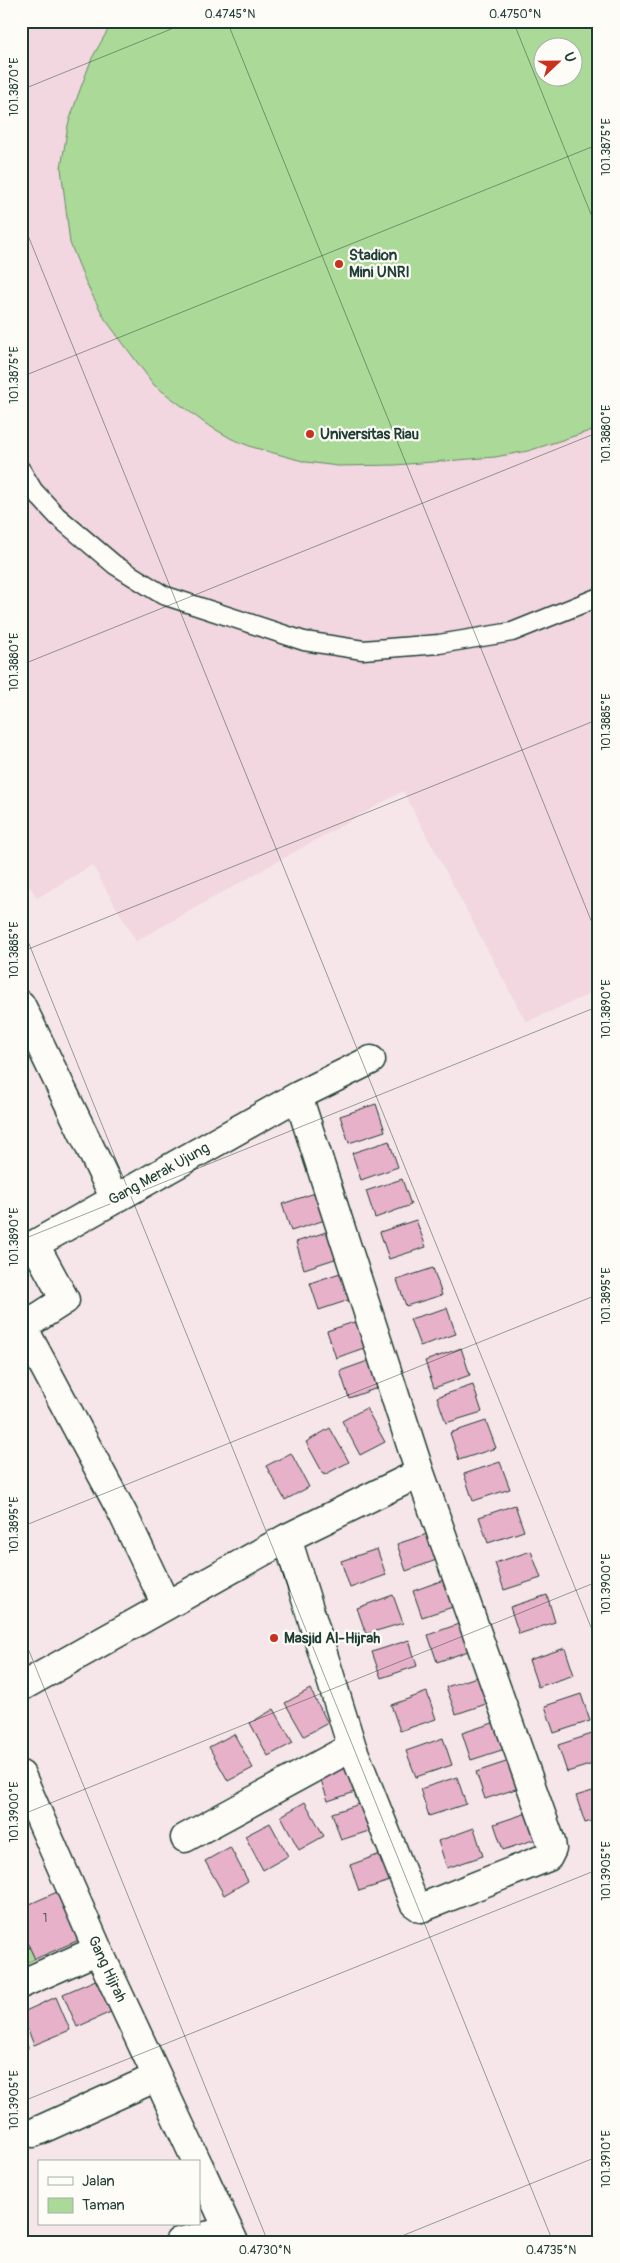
<svg xmlns="http://www.w3.org/2000/svg" width="620" height="2263" viewBox="0 0 620 2263" font-family="Pangolin,sans-serif">
	<style>
		.built { fill: #f2d6e0; fill-rule: evenodd }
		.green { fill: #abd998; stroke: #658b66; fill-rule: evenodd }
		.building { fill: #e7b1ca; stroke: #1f3d34 }
		.lines { fill: none; stroke-linecap: round; stroke-linejoin: round }
		.service-casing { stroke: #1f3d34; stroke-width: 21 }
		.minor-casing { stroke: #1f3d34; stroke-width: 31 }
		.service { stroke: #fdfcf7; stroke-width: 18 }
		.minor { stroke: #fdfcf7; stroke-width: 28 }
		.ticks { fill: none; stroke: #1f3d34; stroke-width: 1; stroke-opacity: 0.45 }
		.poi-dot { fill: #c8321e; stroke: #fdfcf7; stroke-width: 2 }
		.labels { text-anchor: middle; dominant-baseline: central; stroke-width: 4.5; stroke-linejoin: round; paint-order: stroke }
		.number-label { font-size: 12px; fill: #515a5a }
		.poi-label { font-size: 15px; font-weight: bold; fill: #1f3d34; stroke: #fdfcf7; text-anchor: start }
		.street-label { font-size: 15px; fill: #1f3d34; stroke: #fdfcf7 }
		.neatline { fill: none; stroke: #1f3d34; stroke-width: 2 }
		.ticks-label { font-size: 12px; text-anchor: middle; fill: #1f3d34 }
	</style>
	<rect width="100%" height="100%" fill="#f6e6ea"/>
	<filter id="ink" filterUnits="userSpaceOnUse"><feTurbulence type="fractalNoise" baseFrequency=".02" numOctaves="2"/><feDisplacementMap in="SourceGraphic" scale="10" xChannelSelector="R" yChannelSelector="G"/><feConvolveMatrix kernelMatrix="1 2 1 2 8 2 1 2 1" color-interpolation-filters="sRGB"/></filter>
	<g filter="url(#ink)">
		<path class="built" d="M21,21H599V990L526,1022L403,791L136,941L92,865L37,898L21,872ZM542,48H572V78H542Z"/>
		<path class="green" d="M113,21H599V428L528,451L495,457L395,465L338,466L306,462L252,447L232,439L206,424L154,385L105,319L87,285L70,243L61,168L68,125L78,95L92,58ZM542,48H572V78H542Z
			M21,1929L35,1959L21,1965Z"/>
		<path class="building" d="M376,1104L385,1131L349,1143L340,1116Z
			M389,1141L398,1167L361,1180L352,1153Z
			M402,1179L411,1205L375,1218L366,1191Z
			M318,1192L328,1219L291,1231L282,1204Z
			M416,1220L426,1247L389,1259L380,1232Z
			M332,1230L341,1257L304,1269L296,1242Z
			M433,1268L442,1295L406,1306L397,1280Z
			M346,1271L355,1298L319,1310L310,1283Z
			M447,1308L456,1334L420,1346L410,1319Z
			M363,1319L372,1345L336,1358L327,1331Z
			M461,1348L470,1375L434,1388L425,1361Z
			M376,1358L386,1385L349,1398L340,1371Z
			M473,1385L482,1412L446,1423L437,1397Z
			M366,1408L385,1442L360,1455L342,1421Z
			M486,1421L496,1448L459,1460L450,1433Z
			M330,1428L349,1462L324,1475L306,1442Z
			M291,1453L309,1487L285,1500L266,1466Z
			M500,1462L510,1489L473,1501L464,1474Z
			M515,1505L524,1531L488,1543L479,1517Z
			M433,1532L442,1558L406,1571L397,1544Z
			M377,1549L386,1575L350,1588L341,1561Z
			M531,1551L541,1578L504,1590L495,1563Z
			M449,1578L459,1605L422,1617L413,1591Z
			M393,1595L403,1623L366,1634L357,1608Z
			M547,1595L555,1622L519,1634L510,1607Z
			M464,1622L474,1649L437,1662L428,1635Z
			M409,1640L417,1666L381,1678L372,1652Z
			M565,1648L574,1675L538,1687L529,1660Z
			M483,1675L492,1702L456,1714L446,1687Z
			M310,1689L328,1723L304,1736L285,1703Z
			M427,1692L436,1719L400,1731L391,1705Z
			M581,1694L590,1721L554,1733L545,1706Z
			M274,1709L293,1743L268,1756L250,1723Z
			M499,1721L508,1748L471,1760L462,1733Z
			M595,1733L599,1745V1762L567,1772L558,1745Z
			M234,1734L253,1768L228,1781L209,1747Z
			M443,1738L452,1765L416,1777L406,1751Z
			M512,1760L522,1787L485,1799L476,1772Z
			M355,1762L364,1789L328,1801L319,1774Z
			M457,1777L466,1804L429,1816L420,1789Z
			M599,1789V1819L585,1823L576,1796Z
			M369,1801L378,1828L341,1840L332,1813Z
			M305,1802L324,1836L299,1850L281,1816Z
			M530,1812L539,1838L503,1850L494,1824Z
			M270,1823L288,1856L263,1870L245,1836Z
			M474,1828L483,1856L447,1868L438,1841Z
			M230,1847L248,1881L224,1895L205,1861Z
			M386,1852L396,1879L359,1891L350,1865Z
			M57,1892L79,1940L35,1959L21,1929V1908Z
			M98,1979L113,2011L77,2027L63,1994Z
			M56,1997L70,2030L34,2045L21,2013Z
			M21,2031L28,2048L21,2051Z"/>
		<g class="lines">
			<defs>
				<path id="service" d="M21,470L33,490L57,516L115,565L163,595L304,641L363,650L439,644L512,632L599,597"/>
				<path id="minor" d="M21,1005L115,1199
					M35,1245L65,1300L23,1327L123,1514L166,1605
					M21,1252L298,1096L371,1060
					M287,1538L352,1747L414,1903L421,1908L548,1857L552,1849L551,1842L420,1473L298,1096
					M21,1687L287,1538L420,1473
					M21,1775L98,1950L197,2162
					M185,1838L352,1747
					M21,1984L98,1950
					M33,2133L157,2077
					M199,2166L234,2242
					M179,2242L229,2231"/>
			</defs>
			<use href="#service" class="service-casing"/>
			<use href="#minor" class="minor-casing"/>
			<use href="#service" class="service"/>
			<use href="#minor" class="minor"/>
		</g>
	</g>
	<path class="ticks" d="M227,21L599,940M513,21L599,234M21,90L191,21M21,218L599,1647M21,377L599,144M21,665L599,432M21,924L553,2242M21,952L599,719M21,1240L599,1006M21,1527L599,1294M21,1631L268,2242M21,1815L599,1581M21,2102L599,1869M387,2242L599,2156"/>
	<g class="poi-dot">
		<circle cx="339" cy="264" r="5"/>
		<circle cx="310" cy="434" r="5"/>
		<circle cx="274" cy="1638" r="5"/>
	</g>
	<g class="labels">
		<g class="number-label">
			<text x="45" y="1918">1</text>
		</g>
		<g class="poi-label">
			<text x="349" y="255">Stadion<tspan x="349" dy="17">Mini UNRI</tspan></text>
			<text x="320" y="434">Universitas Riau</text>
			<text x="284" y="1638">Masjid Al-Hijrah</text>
		</g>
		<g class="street-label">
			<text transform="translate(159 1174) rotate(-29)">Gang Merak Ujung</text>
			<text transform="translate(107 1969) rotate(65)">Gang Hijrah</text>
		</g>
	</g>
	<rect width="620" height="2263" fill="none" stroke="#fdfcf7" stroke-width="55"/>
	<rect x="38" y="2160" width="162" height="65" fill="#fdfcf7" stroke="#a4b0a9"/>
	<rect x="48" y="2177" width="25" height="8" fill="#fdfcf7" stroke="#a4b0a9"/>
	<text x="82" y="2186" font-size="15" fill="#1f3d34">Jalan</text>
	<rect x="48" y="2198" width="25" height="15" fill="#abd998" stroke="#a4b0a9"/>
	<text x="82" y="2210" font-size="15" fill="#1f3d34">Taman</text>
	<g transform="translate(558 62) rotate(68)"><circle r="24" fill="#fdfcf7" stroke="#a4b0a9"/>
	<path d="M0-4L9 19L0 12L-9 19Z" fill="#c8321e"/>
	<text y="-8" font-size="14" font-weight="bold" text-anchor="middle" fill="#1f3d34">U</text>
	</g>
	<rect x="28" y="28" width="564" height="2208" class="neatline"/>
	<g class="ticks-label">
		<text x="230" y="18">0.4745°N</text>
		<text x="515" y="18">0.4750°N</text>
		<text transform="translate(14 87) rotate(-90)" y="4">101.3870°E</text>
		<text transform="translate(606 147) rotate(-90)" y="4">101.3875°E</text>
		<text transform="translate(14 375) rotate(-90)" y="4">101.3875°E</text>
		<text transform="translate(606 434) rotate(-90)" y="4">101.3880°E</text>
		<text transform="translate(14 662) rotate(-90)" y="4">101.3880°E</text>
		<text transform="translate(606 722) rotate(-90)" y="4">101.3885°E</text>
		<text transform="translate(14 950) rotate(-90)" y="4">101.3885°E</text>
		<text transform="translate(606 1009) rotate(-90)" y="4">101.3890°E</text>
		<text transform="translate(14 1237) rotate(-90)" y="4">101.3890°E</text>
		<text transform="translate(606 1296) rotate(-90)" y="4">101.3895°E</text>
		<text transform="translate(14 1525) rotate(-90)" y="4">101.3895°E</text>
		<text transform="translate(606 1584) rotate(-90)" y="4">101.3900°E</text>
		<text transform="translate(14 1812) rotate(-90)" y="4">101.3900°E</text>
		<text transform="translate(606 1871) rotate(-90)" y="4">101.3905°E</text>
		<text transform="translate(14 2100) rotate(-90)" y="4">101.3905°E</text>
		<text transform="translate(606 2159) rotate(-90)" y="4">101.3910°E</text>
		<text x="265" y="2254">0.4730°N</text>
		<text x="551" y="2254">0.4735°N</text>
	</g>
</svg>
